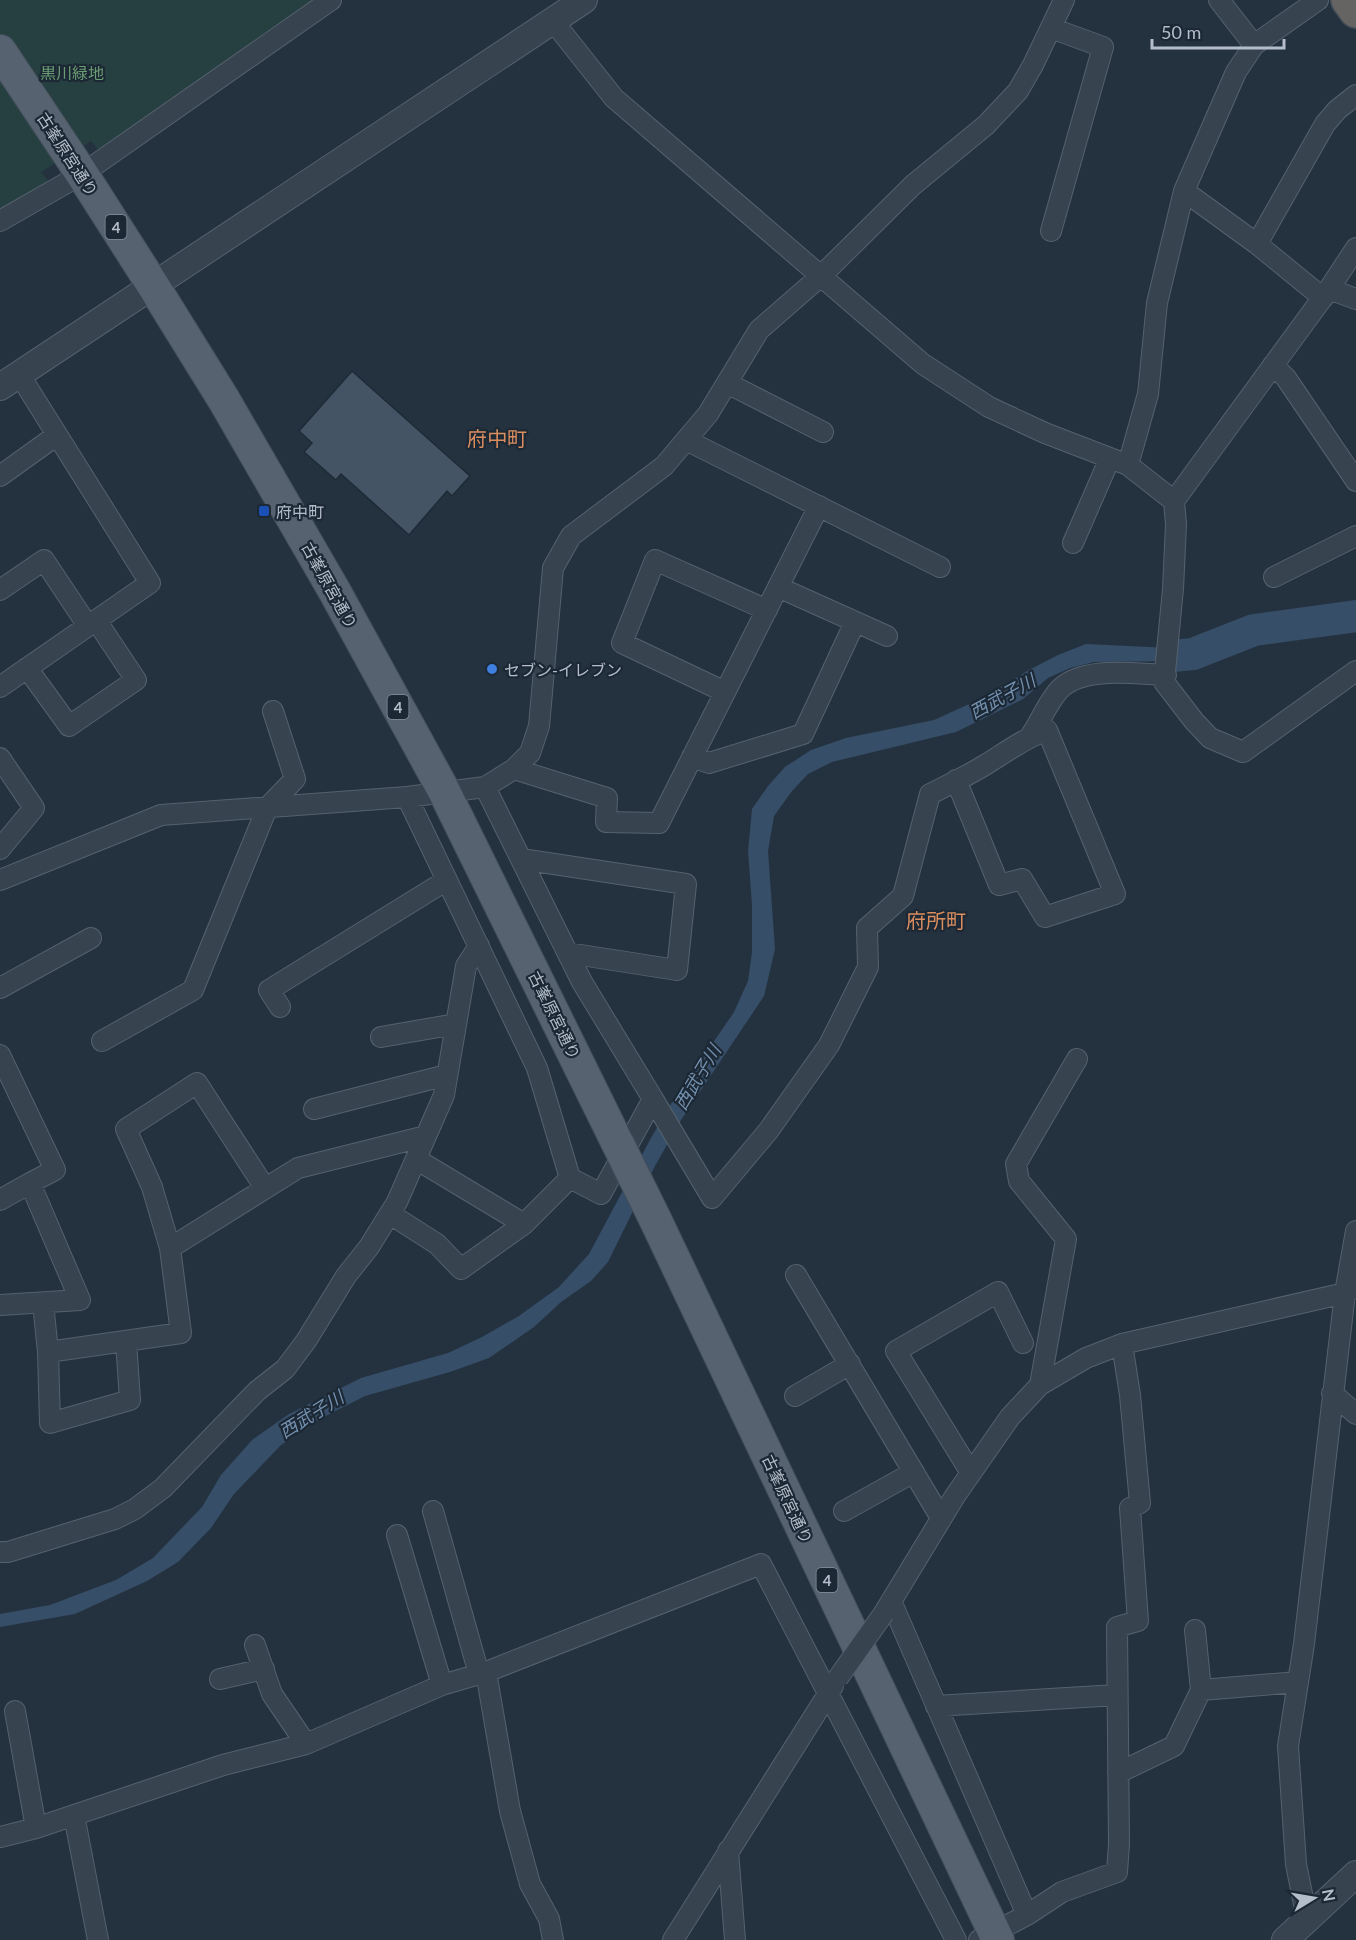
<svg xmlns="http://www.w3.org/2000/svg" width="1356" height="1940" viewBox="0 0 1356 1940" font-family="Lato,'Noto Sans JP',sans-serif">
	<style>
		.green { fill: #264041 }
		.water { fill: #374e68 }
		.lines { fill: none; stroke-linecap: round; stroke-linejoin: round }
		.river { stroke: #374e68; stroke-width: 32 }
		.building { fill: #445464; stroke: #1f2a37; stroke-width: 1.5 }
		.minor-casing { stroke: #56616e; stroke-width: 22 }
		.tertiary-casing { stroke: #56616e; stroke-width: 28 }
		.primary-casing { stroke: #444f5c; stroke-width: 34 }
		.trunk-casing { stroke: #434e5b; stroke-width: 36 }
		.minor { stroke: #384350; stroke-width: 20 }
		.tertiary { stroke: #384350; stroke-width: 26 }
		.primary { stroke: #566270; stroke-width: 32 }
		.trunk { stroke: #666462; stroke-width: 33 }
		.minor-bridge-casing { stroke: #56616e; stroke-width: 22; stroke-linecap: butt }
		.primary-bridge-casing { stroke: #444f5c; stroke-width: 34; stroke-linecap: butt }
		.minor-bridge { stroke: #384350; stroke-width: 20 }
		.primary-bridge { stroke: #566270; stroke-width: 32 }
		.transit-dot { fill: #1a4fb4; stroke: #1d2835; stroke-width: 2 }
		.shop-dot { fill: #3f7fe0; stroke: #1d2835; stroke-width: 2 }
		.labels { text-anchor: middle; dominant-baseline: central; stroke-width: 4.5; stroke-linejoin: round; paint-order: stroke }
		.shield { fill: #1d2835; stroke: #87919e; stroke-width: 1.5 }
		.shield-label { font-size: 15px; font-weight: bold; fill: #b4becb }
		.park-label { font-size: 16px; fill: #6a9d73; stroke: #1d2835 }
		.street-label { font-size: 16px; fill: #b4becb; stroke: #1d2835 }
		.poi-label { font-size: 16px; fill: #b4becb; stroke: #1d2835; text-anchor: start }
		.water-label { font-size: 18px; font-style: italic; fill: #7391af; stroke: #1d2835 }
		.quarter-label { font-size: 20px; fill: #da8e60; stroke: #1d2835 }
	</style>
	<rect width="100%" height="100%" fill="#243240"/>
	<path class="green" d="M0,0H316L100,152L91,141L41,172L50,183L0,214Z"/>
	<path class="water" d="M1356,611V631L1252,646L1181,661L1094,662L1070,668L1048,678L1023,699L956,732L832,762L808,774L792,791L774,816L768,851L775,949L764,996L681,1120L655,1166L608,1262L591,1281L561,1302L534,1327L489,1358L450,1372L365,1396L308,1425L280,1446L234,1494L211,1528L178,1562L147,1581L75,1614L0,1627V1614L50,1605L116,1580L153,1558L202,1507L221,1475L252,1440L289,1414L361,1378L448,1353L482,1337L519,1316L559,1287L589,1254L651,1138L671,1104L734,1012L748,981L752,952V905L748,851L752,809L768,786L785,767L811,750L846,738L934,720L989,695L1027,671L1058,655L1086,644L1191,649L1223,644L1254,630L1304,628Z"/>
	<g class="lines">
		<path class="river" d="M1173,656L1193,654L1254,630L1356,616"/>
	</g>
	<path class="building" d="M352,371L470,476L452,496L447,491L409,535L341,474L336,480L304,452L312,443L299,431Z"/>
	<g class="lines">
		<defs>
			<path id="minor" d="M1219,0L1254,45
				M553,21L614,98L923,364L989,407L1045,433L1128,465L1174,501
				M1051,28L1103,47L1051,231
				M1184,191L1257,244L1323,298
				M0,221L82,174L331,0
				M1257,244L1325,124L1337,110L1356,95
				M1356,248L1329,289L1174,501L1176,524L1173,589L1164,682L1194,721L1210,738L1243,752L1356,671
				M1329,289L1356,299
				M1273,365L1286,378L1356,481
				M727,383L823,432
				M686,440L940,567
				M1128,465L1148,394L1157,303L1184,191L1236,72L1254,45L1318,0
				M0,476L57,435
				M1073,543L1110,458
				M1274,577L1356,536
				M778,587L887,636
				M0,590L44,560L88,626
				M27,668L69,726L136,680L96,620
				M0,687L150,583L19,374
				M725,692L622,643L655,560L767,610
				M1031,735C1040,722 1050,698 1061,688C1085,666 1135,674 1166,675
				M692,757L709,763L803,734L855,622
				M0,758L34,808L0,849
				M514,769L607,798L606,822L659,823L819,506
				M407,797L537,1068L570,1178L601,1194L653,1099L582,982L485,787
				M521,859L686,884L677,970L568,953
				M0,880L161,815L407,797L485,787L514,769L530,753L539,726L553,568L571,536L664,466L708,414L759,330L822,275L913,185L986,125L1018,91L1033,65L1064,0
				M0,988L91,938
				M280,1007L269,990L447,880
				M381,1037L456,1024
				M102,1041L193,990L267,808L295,779L273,711
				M0,1055L55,1170L30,1183
				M653,1099L712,1198L769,1130L829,1045L868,967L867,928L903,896L930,794C948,785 967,776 985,765C1006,752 1025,738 1047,730L1115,894L1045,917L1022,879L999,885L956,780
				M314,1109L447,1075
				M416,1159L524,1224
				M0,1200L30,1183L80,1300L0,1305
				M390,1214L437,1244L461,1269L524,1224L570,1178
				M170,1248L152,1187L126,1129L197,1083L265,1188
				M796,1275L941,1518
				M43,1303L48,1352L181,1333L170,1248L298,1168L426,1136
				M48,1352L50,1423L130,1400L126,1341
				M1040,1385L1066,1239L1019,1181L1016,1164L1077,1059
				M1332,1393L1356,1414
				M795,1396L850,1364
				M971,1473L896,1351L998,1292L1023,1343
				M433,1511L479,1674
				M844,1511L914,1472
				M397,1535L442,1685
				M0,1552H8L115,1519L135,1509L163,1488L257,1391L285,1369L306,1341L346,1276L369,1247L397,1202L444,1095L466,966L479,946
				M891,1601L1027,1915L979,1940
				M884,1613L955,1496L1010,1417L1040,1385L1086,1358L1122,1344L1345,1293L1355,1288
				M1195,1630L1201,1690L1298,1682
				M255,1645L272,1694L306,1744
				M486,1672L510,1811L530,1884L549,1919L553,1940
				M220,1679L264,1669
				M936,1706L1117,1695
				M15,1711L36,1828
				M1118,1773L1174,1746L1201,1690
				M74,1815L98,1940
				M0,1837L36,1828L223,1765L306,1744L442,1685L486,1672L761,1564L956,1940
				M728,1851L735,1940
				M1027,1915L1062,1892L1117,1872L1119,1844L1117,1627L1138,1621L1130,1508L1140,1503L1130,1395L1122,1344
				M1307,1919L1296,1864L1288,1746L1304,1644L1345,1293L1356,1231
				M673,1940L833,1686"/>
			<path id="tertiary" d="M0,387L584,0
				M1285,1940L1356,1874"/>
			<path id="primary" d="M0,51L82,174L154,287L224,400L335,592L444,791L617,1142
				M656,1221L998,1940"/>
			<path id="trunk" d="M1348,0L1356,11"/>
		</defs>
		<use href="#minor" class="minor-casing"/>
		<use href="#tertiary" class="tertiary-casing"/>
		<use href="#primary" class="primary-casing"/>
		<use href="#trunk" class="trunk-casing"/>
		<use href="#minor" class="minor"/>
		<use href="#tertiary" class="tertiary"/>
		<use href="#primary" class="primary"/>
		<use href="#trunk" class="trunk"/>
		<defs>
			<path id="minor-bridge" d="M838,1678L884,1613"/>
			<path id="primary-bridge" d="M617,1142L656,1221"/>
		</defs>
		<use href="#minor-bridge" class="minor-bridge-casing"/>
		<use href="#primary-bridge" class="primary-bridge-casing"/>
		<use href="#minor-bridge" class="minor-bridge"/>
		<use href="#primary-bridge" class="primary-bridge"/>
	</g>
	<rect class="transit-dot" x="258" y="505" width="12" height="12" rx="3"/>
	<circle class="shop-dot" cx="492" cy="669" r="6"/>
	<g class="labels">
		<g class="shield">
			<rect x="105.5" y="215" width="21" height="24" rx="4.5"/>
			<rect x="387.5" y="695" width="21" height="24" rx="4.5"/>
			<rect x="816.5" y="1568" width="21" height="24" rx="4.5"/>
		</g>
		<g class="shield-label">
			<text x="116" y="227">4</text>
			<text x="398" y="707">4</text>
			<text x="827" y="1580">4</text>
		</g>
		<g class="park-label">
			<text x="72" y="72">黒川緑地</text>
		</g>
		<g class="street-label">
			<text transform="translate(68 154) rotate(57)">古峯原宮通り</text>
			<text transform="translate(330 585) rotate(61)">古峯原宮通り</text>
			<text transform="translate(555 1015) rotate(64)">古峯原宮通り</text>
			<text transform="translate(788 1499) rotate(65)">古峯原宮通り</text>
		</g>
		<g class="poi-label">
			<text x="276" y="511">府中町</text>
			<text x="504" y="669">セブン-イレブン</text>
		</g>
		<g class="water-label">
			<text transform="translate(1002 696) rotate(-29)">西武子川</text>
			<text transform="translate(697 1077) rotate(-59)">西武子川</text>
			<text transform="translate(311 1414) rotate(-32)">西武子川</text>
		</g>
		<g class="quarter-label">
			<text x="497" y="438">府中町</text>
			<text x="936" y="920">府所町</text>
		</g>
	</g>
	<g transform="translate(1314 1898) rotate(79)" stroke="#1d2835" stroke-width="4.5" paint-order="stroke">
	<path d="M0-4.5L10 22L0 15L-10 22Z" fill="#b4becb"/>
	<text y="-9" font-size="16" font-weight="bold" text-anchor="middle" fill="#b4becb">N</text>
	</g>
	<path d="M1152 39v9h132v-9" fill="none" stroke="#b4becb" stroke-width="3"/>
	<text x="1161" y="39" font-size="18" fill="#b4becb" stroke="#1d2835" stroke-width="4.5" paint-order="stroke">50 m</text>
</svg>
